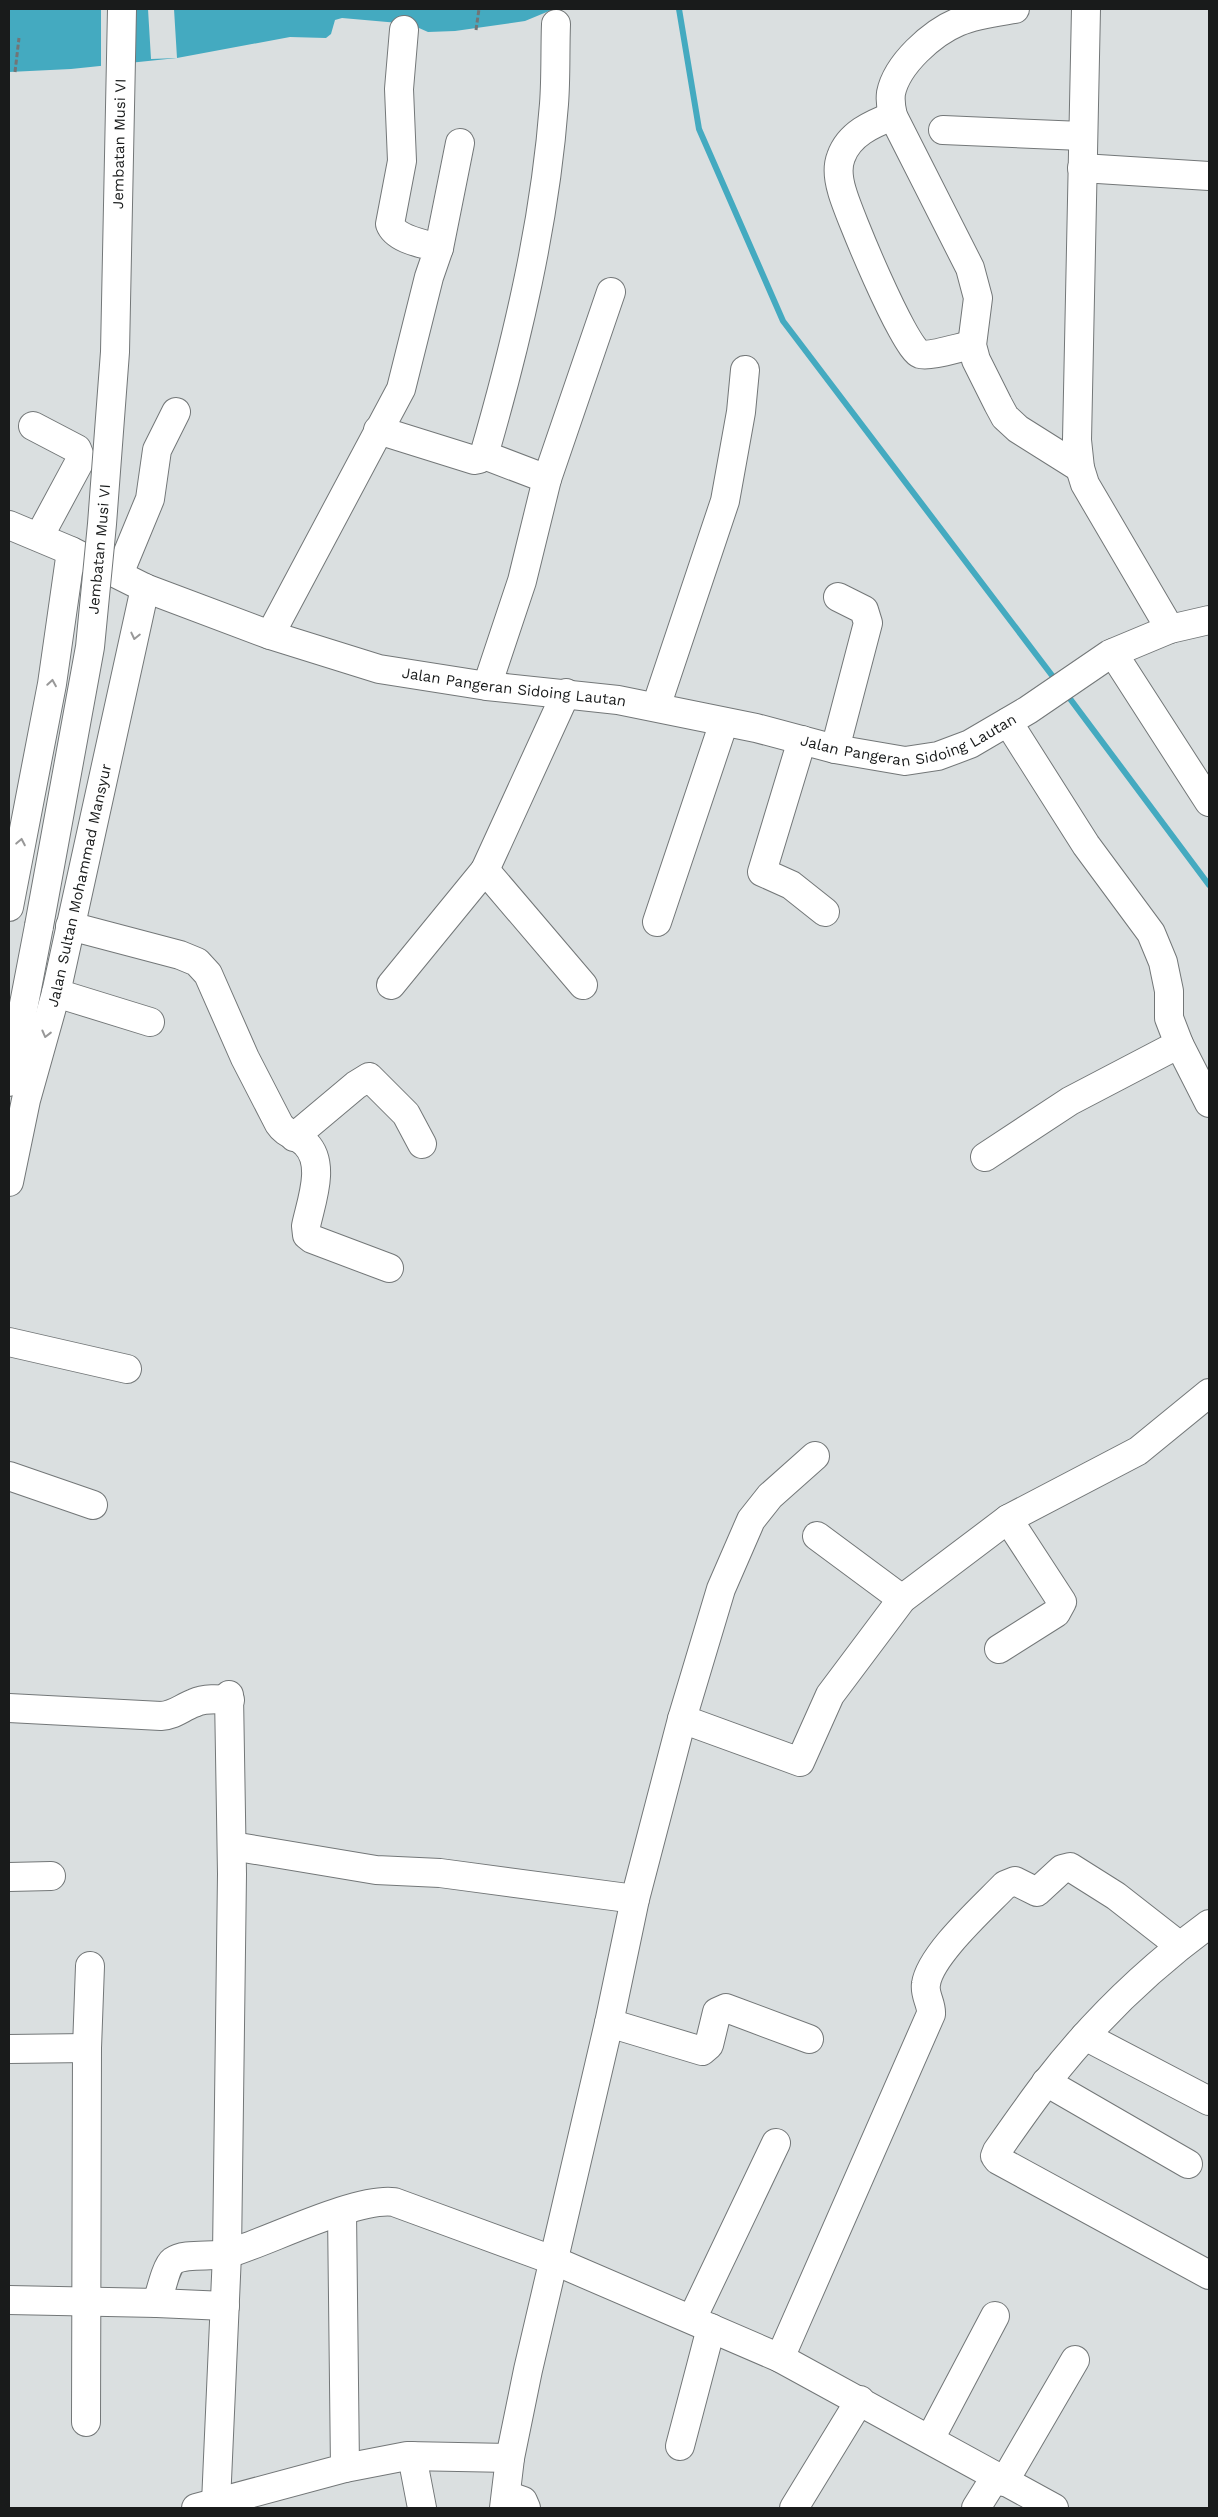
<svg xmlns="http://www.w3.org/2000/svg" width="1218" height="2517" viewBox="0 0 1218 2517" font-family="'Work Sans',sans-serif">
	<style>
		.water { fill: #44aac0 }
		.pier { fill: #dadfe0 }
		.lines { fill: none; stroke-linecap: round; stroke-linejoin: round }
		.stream { stroke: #44aac0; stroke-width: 6 }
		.minor-casing { stroke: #737778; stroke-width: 30 }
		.path { stroke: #727576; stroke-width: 3; stroke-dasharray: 5 2.5; stroke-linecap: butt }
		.minor { stroke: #fff; stroke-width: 28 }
		.minor-bridge-casing { stroke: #737778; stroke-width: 30; stroke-linecap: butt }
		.minor-bridge { stroke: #fff; stroke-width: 28 }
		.oneway { stroke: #989898 }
		.labels { text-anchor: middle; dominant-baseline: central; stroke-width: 4; stroke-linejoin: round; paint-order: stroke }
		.street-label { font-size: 15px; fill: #191b1b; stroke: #fff }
	</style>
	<rect width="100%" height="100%" fill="#dadfe0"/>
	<path class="water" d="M9,9H554L525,21L455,31L428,32L410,24L342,18L335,20L331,34L326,38L290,37L177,58L71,69L9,72Z"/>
	<path class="pier" d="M101,9H135V64L101,68Z
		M148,9H174L177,58L151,59Z"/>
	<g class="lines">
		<path class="stream" d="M679,9L699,129L783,321L1057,682
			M1065,692L1209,885"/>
		<defs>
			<g id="minor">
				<path d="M1015,9C996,12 976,14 958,22C932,33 897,64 891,93C890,101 891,108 893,116L970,268L978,298L972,345L976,360L998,404L1005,417L1018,429L1080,468"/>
				<path d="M1086,9L1077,440L1080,468L1085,484L1170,629"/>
				<path d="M893,116C872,124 849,134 841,157C837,167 839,181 842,191C848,213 904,348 920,354C930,357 960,347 972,345"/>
				<path d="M943,130L1082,136"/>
				<path d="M1082,168L1209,176"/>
				<path d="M439,248L460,143"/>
				<path d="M33,426L77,449L81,459L39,537"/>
				<path d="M378,430L474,460L479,459L484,455C517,341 545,223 554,104C556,78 555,51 556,24"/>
				<path d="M484,455L547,479"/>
				<path id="s1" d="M9,525L71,551L145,588L270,635L379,669L487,686L618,700L756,728L835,749L905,761L938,756L970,744L1028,710L1110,654L1170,629L1209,620"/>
				<path d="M119,574L150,499L157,450L176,412"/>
				<path d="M270,635L401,389L429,277L439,248C425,244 396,240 390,224L402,161L399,89L404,30"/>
				<path d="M1113,653L1209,802"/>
				<path d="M487,686L522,581L547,479L611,292"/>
				<path d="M656,707L725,501L741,412L745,370"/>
				<path d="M802,740L762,872L791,885L825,912"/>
				<path d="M835,749L868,623L864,610L838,597"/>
				<path d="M485,870L583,985"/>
				<path d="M9,907L52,684L71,551"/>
				<path d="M657,922L724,722"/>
				<path d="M70,926L180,955L197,962L208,974L245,1058L279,1124C286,1135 298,1135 306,1144C326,1164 311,1202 306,1226L307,1235L312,1239L389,1268"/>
				<path d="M391,985L485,870L566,693"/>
				<path d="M56,993L150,1022"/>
				<path d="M1179,1044L1209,1103"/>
				<path d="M9,1082L39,926"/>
				<path d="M294,1137L356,1085L369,1077L406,1114L422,1144"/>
				<path d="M985,1157L1070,1101L1179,1044L1169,1018V991L1163,962L1151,933L1086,845L1008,722"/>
				<path id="s2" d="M9,1182L26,1100L56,993L145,588"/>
				<path d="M9,1342L127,1369"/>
				<path d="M9,1476L93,1505"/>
				<path d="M817,1536L902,1599"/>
				<path d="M999,1649L1056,1613L1062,1602L1008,1519"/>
				<path d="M9,1708L161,1716C175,1715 181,1708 194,1703C205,1698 218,1699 230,1700"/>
				<path d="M682,1719L800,1762L830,1695L902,1599L1008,1519L1138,1451L1209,1393"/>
				<path d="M232,1846L376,1870L440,1873L635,1899"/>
				<path d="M9,1877L51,1876"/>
				<path d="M1209,1924C1148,1969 1092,2023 1046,2083C1029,2105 1013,2128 997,2151L995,2156L998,2160L1209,2275"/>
				<path d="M609,2023L702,2051L709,2045L717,2012L726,2008L809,2039"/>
				<path d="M1085,2036L1209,2101"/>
				<path d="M9,2049L87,2048"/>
				<path d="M1046,2082L1188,2164"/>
				<path d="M9,2300L157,2303C160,2294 166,2266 173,2261C185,2252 215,2258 230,2253C269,2241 357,2197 394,2202L555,2261L780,2358L1054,2508"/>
				<path d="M157,2303L225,2306"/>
				<path d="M692,2319L776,2143"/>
				<path d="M780,2358L931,2014C932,2004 924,1995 926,1984C930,1955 984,1907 1005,1885L1015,1881L1037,1892L1062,1869L1070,1867L1116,1896L1180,1946"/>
				<path d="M86,2422L87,2048L90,1966"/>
				<path d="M930,2439L995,2316"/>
				<path d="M680,2446L711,2328"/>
				<path d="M412,2456L422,2508"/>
				<path d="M345,2468L407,2456L510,2458"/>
				<path d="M1004,2482L1075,2360"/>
				<path d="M506,2495L523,2501L526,2508"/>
				<path d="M216,2503L227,2254L232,1874L229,1695"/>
				<path d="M196,2508L345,2468L342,2212"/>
				<path d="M504,2508L510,2458L528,2370L609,2023L635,1899L682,1719L721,1589L751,1520L770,1496L815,1456"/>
				<path d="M794,2508L860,2400"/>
				<path d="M976,2508L996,2476"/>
			</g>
		</defs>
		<use href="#minor" class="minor-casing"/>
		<path class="path" d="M476,30L479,9
			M15,72L19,38"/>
		<use href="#minor" class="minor"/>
		<defs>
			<g id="minor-bridge">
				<path id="s3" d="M39,926L90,647L102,524L115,352L122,9"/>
			</g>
		</defs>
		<use href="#minor-bridge" class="minor-bridge-casing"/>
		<use href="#minor-bridge" class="minor-bridge"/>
	</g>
	<defs><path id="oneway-chevron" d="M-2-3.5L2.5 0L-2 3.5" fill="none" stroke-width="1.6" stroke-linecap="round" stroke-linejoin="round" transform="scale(1.25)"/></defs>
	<g class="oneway">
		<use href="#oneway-chevron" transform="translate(135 636) rotate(103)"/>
		<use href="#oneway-chevron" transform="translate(52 683) rotate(-81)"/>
		<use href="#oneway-chevron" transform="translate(21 842) rotate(-79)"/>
		<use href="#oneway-chevron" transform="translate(46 1034) rotate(104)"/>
	</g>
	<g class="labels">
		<g class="street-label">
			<text stroke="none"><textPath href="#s3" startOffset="788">Jembatan Musi VI</textPath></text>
			<text stroke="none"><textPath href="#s3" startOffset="382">Jembatan Musi VI</textPath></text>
			<text stroke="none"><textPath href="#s1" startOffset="534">Jalan Pangeran Sidoing Lautan</textPath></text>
			<text stroke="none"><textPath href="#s1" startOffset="939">Jalan Pangeran Sidoing Lautan</textPath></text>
			<text stroke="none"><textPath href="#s2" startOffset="305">Jalan Sultan Mohammad Mansyur</textPath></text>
		</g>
	</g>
	<rect width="1218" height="2517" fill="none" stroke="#191b1b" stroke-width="20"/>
</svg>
